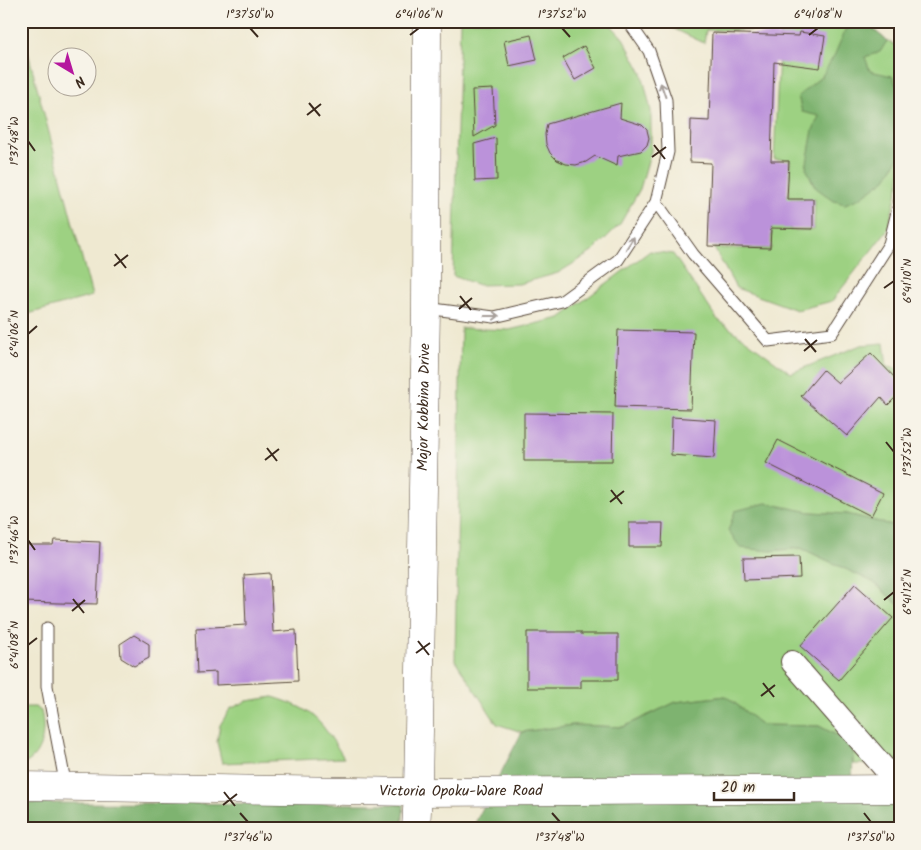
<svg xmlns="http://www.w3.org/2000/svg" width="921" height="850" viewBox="0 0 921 850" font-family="Kalam,sans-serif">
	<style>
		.green { fill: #9dd182; stroke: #6c7e50 }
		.forest { fill: #7eb370; stroke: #5c6e47 }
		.building { fill: #bb92da }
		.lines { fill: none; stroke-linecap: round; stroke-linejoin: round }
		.lane-casing { stroke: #564739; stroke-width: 13 }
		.street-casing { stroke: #564739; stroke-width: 24 }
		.secondary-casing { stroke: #564739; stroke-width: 29 }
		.lane { stroke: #fff; stroke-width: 11 }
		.street { stroke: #fff; stroke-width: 22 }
		.secondary { stroke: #fff; stroke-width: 28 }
		.oneway { stroke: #a79f9a }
		.ticks { fill: none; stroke: #3b2a1e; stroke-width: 2 }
		.labels { text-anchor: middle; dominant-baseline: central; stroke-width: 4; stroke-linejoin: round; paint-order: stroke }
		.street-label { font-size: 15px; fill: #3b2a1e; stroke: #f7f3e8 }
		.neatline { fill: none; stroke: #3b2a1e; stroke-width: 2 }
		.ticks-label { font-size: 12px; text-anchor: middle; fill: #3b2a1e }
	</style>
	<rect width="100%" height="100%" fill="#f7f3e8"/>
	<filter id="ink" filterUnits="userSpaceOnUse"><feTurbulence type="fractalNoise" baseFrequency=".02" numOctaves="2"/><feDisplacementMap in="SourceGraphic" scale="10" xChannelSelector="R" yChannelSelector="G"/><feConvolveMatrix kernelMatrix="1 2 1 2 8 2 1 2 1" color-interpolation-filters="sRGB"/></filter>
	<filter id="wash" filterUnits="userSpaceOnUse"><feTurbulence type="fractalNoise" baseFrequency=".0096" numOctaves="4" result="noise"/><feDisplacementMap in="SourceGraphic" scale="20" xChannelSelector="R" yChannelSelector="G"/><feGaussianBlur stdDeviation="1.12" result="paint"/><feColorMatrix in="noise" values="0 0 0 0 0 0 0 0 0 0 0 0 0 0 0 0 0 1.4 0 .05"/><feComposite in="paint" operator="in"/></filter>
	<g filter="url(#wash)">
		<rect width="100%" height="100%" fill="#efe9d1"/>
		<path class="green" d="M460,21H607L623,38L642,73L651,111V151L640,189L620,224L592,252L558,273L519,284L479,285L453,276Z
			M662,21H849L871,27L887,41L900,47V180L888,229L832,301L797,310L736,288L714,248L771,249L772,215L790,216V230H814L815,199L791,198V205L774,194L789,195L790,160L774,159L780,31L706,30L704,43L668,26Z
			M21,26L92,296L21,316Z
			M650,251L673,254L717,319L791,373L861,345L884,343L887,367L900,369V527L847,514L810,512L770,551L801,548L873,582L900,606V765L853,764V744L819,726L762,725L726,696L676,702L623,727L573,725L522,732L497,724L455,660L461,328L509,330L560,318Z
			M273,697C316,710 321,722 344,758L222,763L217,742L220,725L230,709L247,701Z
			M21,707H35L41,711C46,730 43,757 22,765Z"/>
		<path class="forest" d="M849,21L871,27L887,41L880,52L865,57L870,71L892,76L900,91V155L886,179L860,198L845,204L834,201L815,187L806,168L813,130L819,116L802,112L798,96L822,76L835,54Z
			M766,503L810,512L847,514L900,527V606L873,582L801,548L770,551L741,548L728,531L735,511Z
			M726,696L762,725L819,726L853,744L852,795H900V829H472L522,732L573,725L623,727L676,702Z
			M21,803L404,804L402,829H21Z"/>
		<g id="blocks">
			<path class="building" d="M800,32L825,36L820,68L774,62L771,161H789L787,199H813V229L771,228L770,248L708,246L711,163L690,162L691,120L709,121L712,33L799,36Z
				M531,35L537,60L509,66L504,41Z
				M584,46L596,68L575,80L563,58Z
				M493,89L495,125L474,137L472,90Z
				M621,103L620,118L642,125L647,130L649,138L647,145L641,151L618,156L617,166L595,156L586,162L576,165L566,164L557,160L550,153L546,144L545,134L547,124Z
				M496,138L497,180L475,181L474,144Z
				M618,330L694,332L691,409L615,407Z
				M871,353L900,383V393L888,405L881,397L847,436L801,396L823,370L838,383Z
				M524,413L613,414L612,461H524Z
				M672,417L716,420L714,458L671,455Z
				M778,440L883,493L871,516L766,463Z
				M629,523H663L662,547H629Z
				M54,540L100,542L97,604L21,602V545H53Z
				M799,557L800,578L744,580L743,558Z
				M270,573L273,632L296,630L298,681L216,685V672L198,673L196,628L246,625L244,575Z
				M855,584L893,618L839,680L800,646Z
				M527,632H581V634H618V680H581V688H527Z
				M134,635L149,644V658L134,666L121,658L120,644Z"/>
		</g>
	</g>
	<g filter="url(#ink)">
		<use href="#blocks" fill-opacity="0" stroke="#564739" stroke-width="1"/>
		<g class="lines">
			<defs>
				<path id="lane" d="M656,202L693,254L768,341L832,333L889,244L900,200
					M426,308L494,317L562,301L618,260L656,202L668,152L666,100L649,51L628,21
					M47,628V686L66,787"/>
				<path id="street" d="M792,662L900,786"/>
				<g id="secondary">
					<path id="s1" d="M21,786L418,792L900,789"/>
					<path id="s2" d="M416,829L418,792L426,308L427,21"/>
				</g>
			</defs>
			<use href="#lane" class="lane-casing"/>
			<use href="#street" class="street-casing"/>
			<use href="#secondary" class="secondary-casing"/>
			<use href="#lane" class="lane"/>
			<use href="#street" class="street"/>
			<use href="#secondary" class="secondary"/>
		</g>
		<defs><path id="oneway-shaft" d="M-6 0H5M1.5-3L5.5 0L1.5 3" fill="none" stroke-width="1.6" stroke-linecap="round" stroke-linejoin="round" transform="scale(1.25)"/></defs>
		<g class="oneway">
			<use href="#oneway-shaft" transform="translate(663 90) rotate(-109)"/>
			<use href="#oneway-shaft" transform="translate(630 243) rotate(-57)"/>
			<use href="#oneway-shaft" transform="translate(492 316)"/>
		</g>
	</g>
	<path class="ticks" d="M250,28L258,37M562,28L570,37M410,35L419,28M809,35L818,28M309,103L320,116M307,115L321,104M28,141L35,151M654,145L665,159M652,157L666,147M115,254L126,268M114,266L128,255M884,288L894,281M460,296L471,310M459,309L472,298M28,334L37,326M805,339L816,352M804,351L817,340M886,442L894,452M267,448L277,461M265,460L279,449M611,490L622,504M610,502L624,491M28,540L35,550M73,599L84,613M884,600L894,592M72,611L85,600M418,641L429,655M28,645L37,638M416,653L430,643M763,683L774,697M761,696L775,685M224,792L235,806M223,805L237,794M240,813L248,822M552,813L560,822M864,813L871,822"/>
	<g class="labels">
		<g class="street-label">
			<text stroke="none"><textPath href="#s2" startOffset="422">Major Kobbina Drive</textPath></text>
			<text stroke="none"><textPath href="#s1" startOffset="440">Victoria Opoku-Ware Road</textPath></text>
		</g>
	</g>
	<rect width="921" height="850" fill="none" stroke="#f7f3e8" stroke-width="55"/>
	<g transform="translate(72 72) rotate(142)"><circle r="24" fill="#f7f3e8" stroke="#aca397"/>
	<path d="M0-4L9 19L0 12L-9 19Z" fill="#b5179e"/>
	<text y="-8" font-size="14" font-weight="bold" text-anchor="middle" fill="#3b2a1e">N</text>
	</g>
	<path d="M714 792v8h80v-8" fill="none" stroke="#3b2a1e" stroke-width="2.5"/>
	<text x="721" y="792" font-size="15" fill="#3b2a1e" stroke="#f7f3e8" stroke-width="4" paint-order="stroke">20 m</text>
	<rect x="28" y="28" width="866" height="794" class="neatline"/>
	<g class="ticks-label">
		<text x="250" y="18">1°37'50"W</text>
		<text x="419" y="18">6°41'06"N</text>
		<text x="562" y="18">1°37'52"W</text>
		<text x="818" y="18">6°41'08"N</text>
		<text transform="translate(14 141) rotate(-90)" y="4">1°37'48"W</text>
		<text transform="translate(907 281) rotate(-90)" y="4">6°41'10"N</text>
		<text transform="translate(14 334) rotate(-90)" y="4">6°41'06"N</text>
		<text transform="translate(907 452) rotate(-90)" y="4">1°37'52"W</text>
		<text transform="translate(14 540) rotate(-90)" y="4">1°37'46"W</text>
		<text transform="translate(907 592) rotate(-90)" y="4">6°41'12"N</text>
		<text transform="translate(14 645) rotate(-90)" y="4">6°41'08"N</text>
		<text x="248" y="841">1°37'46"W</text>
		<text x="560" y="841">1°37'48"W</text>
		<text x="871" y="841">1°37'50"W</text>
	</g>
</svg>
